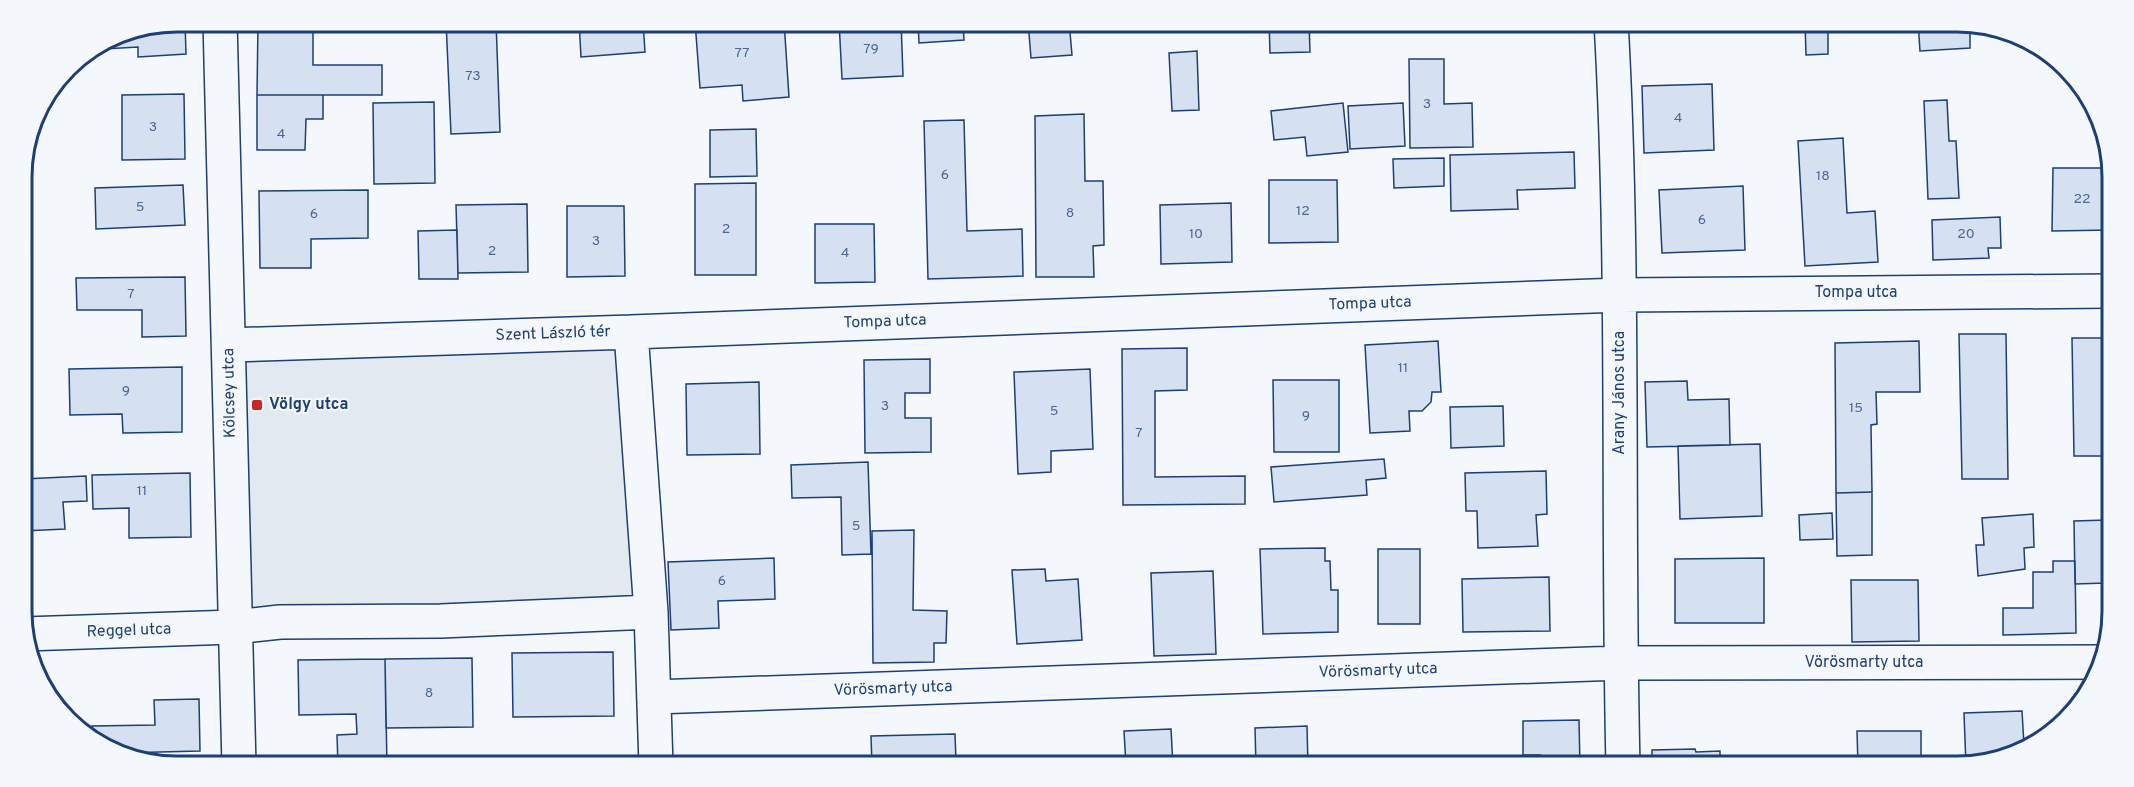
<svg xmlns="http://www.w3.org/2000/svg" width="2134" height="787" viewBox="0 0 2134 787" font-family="Overpass,sans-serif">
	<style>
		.green { fill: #e3e9f0; stroke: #687fa3; stroke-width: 1.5 }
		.building { fill: #d5e0f0; stroke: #1d3f73; stroke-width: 1.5 }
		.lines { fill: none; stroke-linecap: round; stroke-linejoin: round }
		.minor-casing { stroke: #1d3f73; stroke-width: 36 }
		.tertiary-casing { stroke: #1d3f73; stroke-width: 36 }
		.minor { stroke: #f4f7fb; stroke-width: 33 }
		.tertiary { stroke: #f4f7fb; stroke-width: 33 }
		.poi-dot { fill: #c62828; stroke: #f4f7fb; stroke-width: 2 }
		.labels { text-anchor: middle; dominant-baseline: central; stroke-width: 4.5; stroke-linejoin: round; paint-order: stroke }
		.number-label { font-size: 14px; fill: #4b6792 }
		.street-label { font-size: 16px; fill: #1d3f73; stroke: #f4f7fb }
		.poi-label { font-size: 16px; font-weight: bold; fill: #1d3f73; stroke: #f4f7fb; text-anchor: start }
		.rim { fill: none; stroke: #1d3f73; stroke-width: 3 }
	</style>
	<rect width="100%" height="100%" fill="#f4f7fb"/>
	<path class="green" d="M631,332L651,612L234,627L229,345Z"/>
	<path class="building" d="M176,21H185L186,54L138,57V47L104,49V41L117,33Z
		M313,21V65H382V95H257L258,22Z
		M446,21H496L500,132L451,134Z
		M579,21H643L645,52L581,57Z
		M695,21H784L789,97L743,101L742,85L700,88Z
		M839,21H901L903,76L842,79Z
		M918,21H963L964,40L919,43Z
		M1028,21H1069L1072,55L1031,58Z
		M1168,21H1246L1168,25Z
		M1269,21H1309L1310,52L1270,53Z
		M1437,21H1511V27L1437,31Z
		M1805,21H1828V54L1806,55Z
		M1918,21H1958L1979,25V27L1970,28V48L1920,51Z
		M1197,51L1199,110L1172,111L1169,53Z
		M1409,59H1444V104L1472,103L1473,147L1410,148Z
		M1712,84L1714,150L1644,153L1642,86Z
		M184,94L185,159L122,160V95Z
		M257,95H323V119H306L305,150H257Z
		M1947,100L1949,141H1956L1959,198L1928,199L1924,101Z
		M434,102L435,183L374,184L373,103Z
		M1343,103L1348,152L1307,156L1305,137L1274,140L1271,111Z
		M1403,103L1405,146L1350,149L1348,106Z
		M1084,114L1085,181H1103L1104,245L1093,246L1094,277H1036L1035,116Z
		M964,120L967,231L1022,229L1023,276L928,279L924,121Z
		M756,129L757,176L710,177V130Z
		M1843,138L1847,213L1875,211L1878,262L1805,266L1798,141Z
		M1574,152L1575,188L1517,190L1518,209L1451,211L1450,155Z
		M1444,158V186L1394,188L1393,159Z
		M2053,168H2111V230L2052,231Z
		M1269,180H1337L1338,242L1269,243Z
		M756,183V275H695V184Z
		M183,185L185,225L96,229L95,188Z
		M1743,186L1745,250L1662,253L1659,190Z
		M368,190V238L311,239V268H260L259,191Z
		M1231,203L1232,262L1161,264L1160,205Z
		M527,204L528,272L458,273L456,205Z
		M567,206H624L625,276L567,277Z
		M2000,217L2001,248H1988L1989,258L1933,260L1932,220Z
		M815,224H874L875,282L815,283Z
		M457,230L458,279H419L418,231Z
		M185,277L186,336L142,337V310H77L76,278Z
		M1959,334H2006L2008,479H1962Z
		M2072,338H2109L2108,456H2074Z
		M1438,341L1441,392H1432L1431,402L1422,411H1409L1410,431L1370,433L1365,345Z
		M1919,341L1920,392H1876L1877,424L1871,425L1872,492L1836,493L1835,343Z
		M1187,348V390L1155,391V477L1245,476V504L1123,505L1122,349Z
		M930,359V393H905V418H931V452L865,453L864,360Z
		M182,367V432L123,433L122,414L70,415L69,369Z
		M1090,369L1093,449L1051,451V472L1018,474L1014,372Z
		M1273,380H1339V452H1274Z
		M1687,381L1688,400L1729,399L1730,445L1647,447L1645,382Z
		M759,382L760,454L687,455L686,384Z
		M1503,406L1504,446L1451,448L1450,407Z
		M1760,444L1762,516L1680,519L1678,446Z
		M1384,459L1386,478L1366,480L1367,495L1274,502L1271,467Z
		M868,462L871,554L842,555L841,497L792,498L791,465Z
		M1546,471L1547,514L1536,515L1538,546L1478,548L1477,511H1466L1465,473Z
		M190,473L191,537L129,538V508L93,509L92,475Z
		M86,476L87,501L63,502L65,529L23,531V479Z
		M1872,492V555L1837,556L1836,493Z
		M1832,513L1833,539L1800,540L1799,515Z
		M2033,514L2034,547L2024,548L2025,569L1978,576L1976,545H1984L1982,518Z
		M2107,520L2106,583L2075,584L2074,521Z
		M914,530L913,610L947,611L946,643H934V662L873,663L872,531Z
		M1325,548V561H1330L1331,590H1338V632L1263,634L1260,549Z
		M1378,549H1420V624H1378Z
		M774,558L775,599L718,601L719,628L671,630L668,562Z
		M1764,558V623H1675V559Z
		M2053,561H2075L2076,633L2003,635V608H2033V572H2053Z
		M1045,569L1046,581L1078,579L1082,640L1017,644L1012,570Z
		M1213,571L1216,654L1154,656L1151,573Z
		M1549,577L1550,631L1463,632L1462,579Z
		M1851,580H1918L1919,641L1852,642Z
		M613,652L614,716L513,717L512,653Z
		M472,658L473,727L386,728L385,659Z
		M385,659L387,766H338L337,735L357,734L356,714L299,715L298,660Z
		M199,699L200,751L119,753L92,735V726L155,725L154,700Z
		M2022,711L2024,745L1966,766L1964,713Z
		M1579,720L1580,766H1540V755H1523V721Z
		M1307,726L1308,766H1256L1255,728Z
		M1171,729L1173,766H1126L1124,731Z
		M1857,731H1921V766H1858Z
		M955,734L956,762H964V766H872L871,736Z
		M1695,749L1696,752L1720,751V766H1652V750Z
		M1825,759V766H1740L1739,761Z
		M483,761H528V766H483Z
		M198,762V766L157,763Z
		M1088,763V766H994V765Z"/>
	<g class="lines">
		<defs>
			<path id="minor" d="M1611,21C1625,269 1617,517 1623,766
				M631,332L1620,295L2110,291
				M651,612L656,766
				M24,634L234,627L280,622L441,621L651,612L631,332L229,345
				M654,697L1620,663L2104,662"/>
			<path id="tertiary" d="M220,21L239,766"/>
		</defs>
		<use href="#minor" class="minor-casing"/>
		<use href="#tertiary" class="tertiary-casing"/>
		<use href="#minor" class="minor"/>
		<use href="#tertiary" class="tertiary"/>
	</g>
	<rect class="poi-dot" x="251" y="399" width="12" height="12" rx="3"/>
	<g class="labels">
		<g class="number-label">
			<text x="871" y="49">79</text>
			<text x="742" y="53">77</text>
			<text x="473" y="76">73</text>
			<text x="1427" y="104">3</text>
			<text x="1678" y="118">4</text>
			<text x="153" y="127">3</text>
			<text x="281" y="134">4</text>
			<text x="945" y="175">6</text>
			<text x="1823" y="176">18</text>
			<text x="2082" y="199">22</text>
			<text x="140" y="207">5</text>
			<text x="1303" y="211">12</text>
			<text x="1070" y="213">8</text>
			<text x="314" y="214">6</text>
			<text x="1702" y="220">6</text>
			<text x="726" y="229">2</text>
			<text x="1196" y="234">10</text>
			<text x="1966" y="234">20</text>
			<text x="596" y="241">3</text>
			<text x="492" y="251">2</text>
			<text x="845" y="253">4</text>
			<text x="131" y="294">7</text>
			<text x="1403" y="368">11</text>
			<text x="126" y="391">9</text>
			<text x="885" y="406">3</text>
			<text x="1856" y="408">15</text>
			<text x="1054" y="411">5</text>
			<text x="1306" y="416">9</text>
			<text x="1139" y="433">7</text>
			<text x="142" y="491">11</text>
			<text x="856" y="526">5</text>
			<text x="722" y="581">6</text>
			<text x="429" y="693">8</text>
		</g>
		<g class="street-label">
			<text x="1856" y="293">Tompa utca</text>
			<text transform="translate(1370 304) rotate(-2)">Tompa utca</text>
			<text transform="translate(885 322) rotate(-2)">Tompa utca</text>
			<text transform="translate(553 334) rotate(-2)">Szent László tér</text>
			<text transform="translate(230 393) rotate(-91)">Kölcsey utca</text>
			<text transform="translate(1620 393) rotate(-90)">Arany János utca</text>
			<text transform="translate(129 631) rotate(-2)">Reggel utca</text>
			<text x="1864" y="663">Vörösmarty utca</text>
			<text transform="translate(1378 671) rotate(-2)">Vörösmarty utca</text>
			<text transform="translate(893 689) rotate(-2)">Vörösmarty utca</text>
		</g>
		<g class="poi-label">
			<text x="269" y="405">Völgy utca</text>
		</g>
	</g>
	<path d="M0 0H2134V787H0ZM177 32H1957A145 145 0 0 1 2102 177V611A145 145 0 0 1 1957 756H177A145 145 0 0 1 32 611V177A145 145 0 0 1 177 32Z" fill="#f4f7fb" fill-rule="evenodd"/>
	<path class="rim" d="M177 32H1957A145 145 0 0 1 2102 177V611A145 145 0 0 1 1957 756H177A145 145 0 0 1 32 611V177A145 145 0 0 1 177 32Z"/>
</svg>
